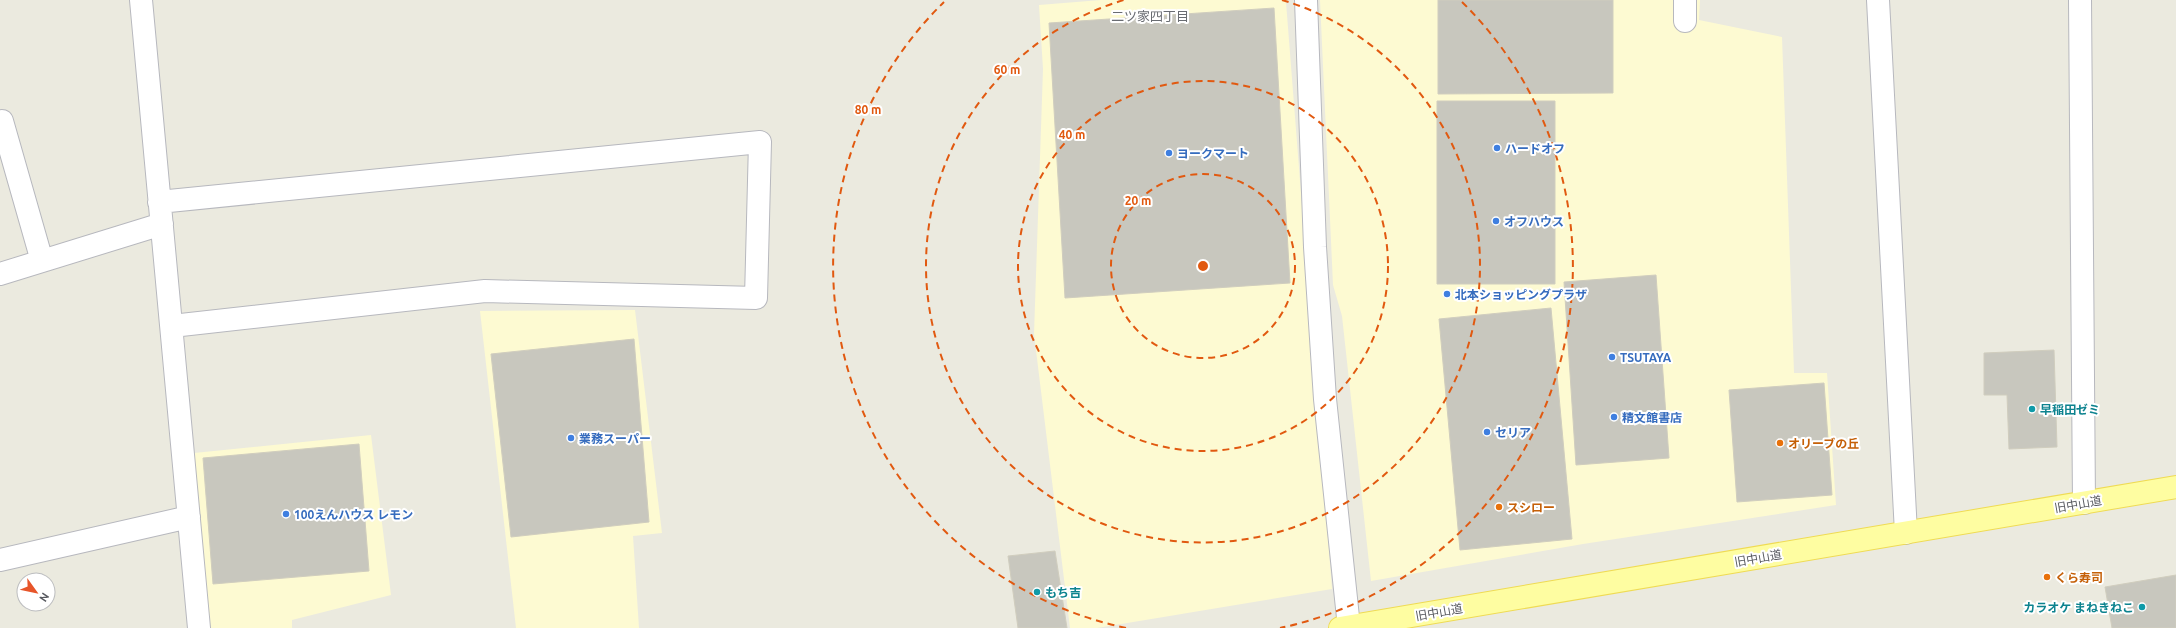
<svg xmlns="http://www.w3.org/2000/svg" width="2176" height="628" viewBox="0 0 2176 628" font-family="Ubuntu,'Noto Sans JP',sans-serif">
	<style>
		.commercial { fill: #fdfad2 }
		.building { fill: #c8c7be; stroke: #d0cdbe }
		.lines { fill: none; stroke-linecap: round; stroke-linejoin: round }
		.minor-casing { stroke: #b7b8be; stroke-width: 24 }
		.major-casing { stroke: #efdb54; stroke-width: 24 }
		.minor { stroke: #fff; stroke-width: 22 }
		.major { stroke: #fefda1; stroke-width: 22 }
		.ring { fill: none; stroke: #e15910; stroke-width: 2; stroke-dasharray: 7 5 }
		.shop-dot { fill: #3f7fe0; stroke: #fff; stroke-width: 1.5 }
		.culture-dot { fill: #0f9aa8; stroke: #fff; stroke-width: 1.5 }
		.food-dot { fill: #e8710a; stroke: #fff; stroke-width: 1.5 }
		.labels { text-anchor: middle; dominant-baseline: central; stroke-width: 4; stroke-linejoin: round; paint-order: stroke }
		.shop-label { font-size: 12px; font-weight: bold; fill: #366cbe; stroke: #fff; text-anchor: start }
		.culture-label { font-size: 12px; font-weight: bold; fill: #0d838f; stroke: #fff; text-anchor: start }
		.food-label { font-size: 12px; font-weight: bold; fill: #c56008; stroke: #fff; text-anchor: start }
		.street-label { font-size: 12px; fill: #585a60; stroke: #fff }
		.neighbourhood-label { font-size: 13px; fill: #696c72; stroke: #fff }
		.centre { fill: #e15910; stroke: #fff; stroke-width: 2 }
		.ring-label { font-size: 12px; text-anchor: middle; font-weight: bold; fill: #e15910; stroke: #fff; stroke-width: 4; stroke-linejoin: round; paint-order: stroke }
	</style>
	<rect width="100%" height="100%" fill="#ebeadf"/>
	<path class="commercial" d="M1101,0H1284L1286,2L1332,589L1097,628H1070L1034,334L1043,69L1039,5Z
		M1320,0H1700L1699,20L1782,37L1794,373H1827L1836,505L1583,544L1371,581L1342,316L1333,285Z
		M635,310L662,533L633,536L639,628H516L480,311Z
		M371,435L391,595L292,620V628H210L194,453Z"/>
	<path class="building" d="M1438,0H1613V93L1438,94Z
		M1274,8L1290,283L1065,298L1049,23Z
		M1437,101H1555V284H1437Z
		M1656,275L1669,458L1576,465L1564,282Z
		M1551,308L1572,539L1460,550L1439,319Z
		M634,339L649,522L511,537L491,354Z
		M2054,350L2057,447L2009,449L2007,395H1984V353Z
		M1824,383L1832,495L1737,502L1729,390Z
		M359,444L369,571L213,584L203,458Z
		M1055,551L1067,628H1018L1008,556Z
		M2176,575V628H2112L2105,587Z"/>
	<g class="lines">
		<defs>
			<path id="minor" d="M141,0L199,628
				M1306,0L1315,247L1325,399L1349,627
				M1878,0L1906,533
				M2080,0L2084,503
				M1685,21V0
				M0,122L2,121L42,261
				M159,202L760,142L756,298L485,291L172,326
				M0,274L162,224
				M0,560L189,517"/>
			<path id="major" d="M1340,628L2176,487"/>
		</defs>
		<use href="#minor" class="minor-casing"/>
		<use href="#major" class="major-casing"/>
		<use href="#minor" class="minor"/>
		<use href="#major" class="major"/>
	</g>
	<g class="ring">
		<circle cx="1203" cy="266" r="92"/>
		<circle cx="1203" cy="266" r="185"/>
		<path d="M1282 0A277 277 0 1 1 1124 0"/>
		<path d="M1126 628A370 370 0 0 1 944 2M1462 2A370 370 0 0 1 1280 628"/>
	</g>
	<g class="shop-dot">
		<circle cx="1497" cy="148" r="4"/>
		<circle cx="1169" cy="153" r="4"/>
		<circle cx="1496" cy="221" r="4"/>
		<circle cx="1447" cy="294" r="4"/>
		<circle cx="1612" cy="357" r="4"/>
		<circle cx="1614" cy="417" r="4"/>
		<circle cx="1487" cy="432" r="4"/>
		<circle cx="571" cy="438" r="4"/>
		<circle cx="286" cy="514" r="4"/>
	</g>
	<g class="culture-dot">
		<circle cx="2032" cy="409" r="4"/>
		<circle cx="1037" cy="592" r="4"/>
		<circle cx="2142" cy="607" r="4"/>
	</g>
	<g class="food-dot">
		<circle cx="1780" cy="443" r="4"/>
		<circle cx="1499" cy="507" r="4"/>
		<circle cx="2047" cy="577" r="4"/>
	</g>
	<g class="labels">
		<g class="shop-label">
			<text x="1505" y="148">ハードオフ</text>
			<text x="1177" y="153">ヨークマート</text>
			<text x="1504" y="221">オフハウス</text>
			<text x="1455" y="294">北本ショッピングプラザ</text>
			<text x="1620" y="357">TSUTAYA</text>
			<text x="1622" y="417">精文館書店</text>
			<text x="1495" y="432">セリア</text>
			<text x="579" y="438">業務スーパー</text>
			<text x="294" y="514">100えんハウス レモン</text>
		</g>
		<g class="culture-label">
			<text x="2040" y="409">早稲田ゼミ</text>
			<text x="1045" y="592">もち吉</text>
			<text x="2134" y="607" text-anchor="end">カラオケ まねきねこ</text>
		</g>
		<g class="food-label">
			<text x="1788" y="443">オリーブの丘</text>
			<text x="1507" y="507">スシロー</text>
			<text x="2055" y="577">くら寿司</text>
		</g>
		<g class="street-label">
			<text transform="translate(2078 504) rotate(-10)">旧中山道</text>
			<text transform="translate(1758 558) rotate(-10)">旧中山道</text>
			<text transform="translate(1439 612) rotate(-10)">旧中山道</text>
		</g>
		<g class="neighbourhood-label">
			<text x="1150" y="16">二ツ家四丁目</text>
		</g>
	</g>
	<circle cx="1203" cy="266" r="6" class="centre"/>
	<g class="ring-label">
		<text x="1007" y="74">60 m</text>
		<text x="868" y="114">80 m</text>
		<text x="1072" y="139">40 m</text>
		<text x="1138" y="205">20 m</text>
	</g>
	<g transform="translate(36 592) rotate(123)"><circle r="19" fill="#ffffff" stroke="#bcbdbf"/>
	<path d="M0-3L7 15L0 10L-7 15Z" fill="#e7552a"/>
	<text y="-6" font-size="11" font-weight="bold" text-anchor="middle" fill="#585a60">N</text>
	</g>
</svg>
